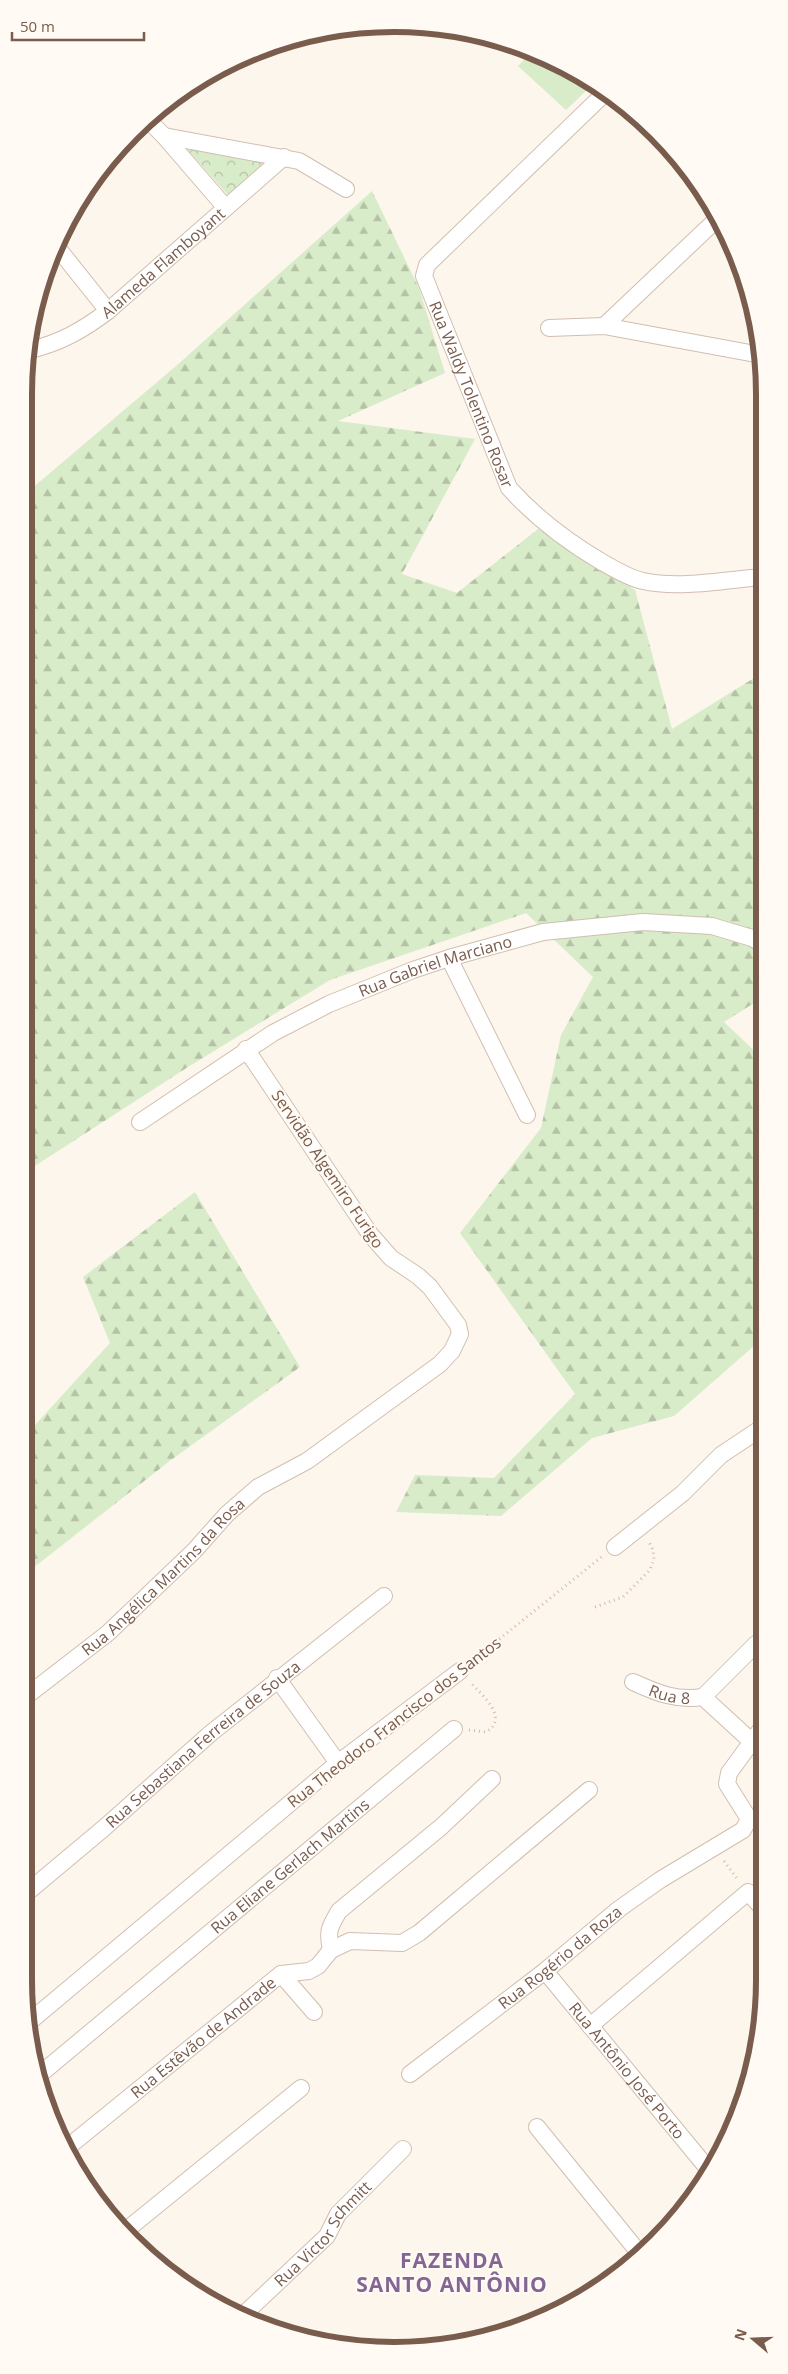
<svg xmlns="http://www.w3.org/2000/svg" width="788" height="2374" viewBox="0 0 788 2374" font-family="'Open Sans',sans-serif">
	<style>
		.forest { fill: url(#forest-firs) }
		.park { fill: url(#park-crowns) }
		.pitch { fill: #d8ecc9 }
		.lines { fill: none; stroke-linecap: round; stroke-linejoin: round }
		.minor-casing { stroke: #d1beb0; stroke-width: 18 }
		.path { stroke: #d9b8a5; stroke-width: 3; stroke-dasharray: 1 4; stroke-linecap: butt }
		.minor { stroke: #fff; stroke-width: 16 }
		.labels { text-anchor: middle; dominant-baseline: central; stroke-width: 4; stroke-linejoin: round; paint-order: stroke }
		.street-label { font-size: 16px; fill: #7a5c4d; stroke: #fffaf3 }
		.district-label { font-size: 21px; font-weight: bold; letter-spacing: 1px; fill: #846695; stroke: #fffaf3 }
		.rim { fill: none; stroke: #7a5c4d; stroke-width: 6 }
	</style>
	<defs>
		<pattern id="forest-firs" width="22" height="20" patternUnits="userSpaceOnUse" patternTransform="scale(1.25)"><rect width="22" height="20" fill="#d8ecc9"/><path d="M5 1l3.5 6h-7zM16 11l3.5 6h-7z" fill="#b4c2a5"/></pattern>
		<pattern id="park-crowns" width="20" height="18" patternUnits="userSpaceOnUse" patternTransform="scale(1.25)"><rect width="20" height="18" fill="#d8ecc9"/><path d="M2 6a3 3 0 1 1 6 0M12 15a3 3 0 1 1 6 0" fill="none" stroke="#b4c2a5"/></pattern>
	</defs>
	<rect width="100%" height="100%" fill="#fdf6ec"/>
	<path class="forest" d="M372,191L419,288L445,373L338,421L475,439L402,574L457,593L538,529L635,590L672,729L762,673V998L724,1022L762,1058L763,1338L674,1416L592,1438L501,1516L396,1512L415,1475L494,1478L575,1394L460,1233L541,1128L561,1035L593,977L526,913L330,980L188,1067L24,1173V495L176,366Z
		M195,1192L300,1367L171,1460L24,1575V1437L110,1343L83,1277Z"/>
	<path class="park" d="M187,149L268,161L228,195Z"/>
	<path class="pitch" d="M530,53L573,71L590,87L566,110L518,66Z"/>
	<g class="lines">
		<defs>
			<g id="minor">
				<path id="s1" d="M604,94L427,265L424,276L509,488C537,519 566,541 602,562C614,569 629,578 643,581C678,589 726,580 762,577"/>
				<path d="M147,119L164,136L226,208"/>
				<path d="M164,136L299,161L346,189"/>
				<path d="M56,246L108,311"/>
				<path d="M604,326L716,220"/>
				<path d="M549,328L604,326L761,355"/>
				<path id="s2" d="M30,350C60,343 83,330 108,311L284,157"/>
				<path d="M449,958L527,1115"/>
				<path id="s3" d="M140,1122L273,1033L329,1004L413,970L449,958L543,932L643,922L712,926L752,938L762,944"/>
				<path d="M615,1547L683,1493L721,1455L763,1427"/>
				<path d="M277,1678L338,1763"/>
				<path id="s4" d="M633,1682C657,1693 676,1701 703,1697L751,1741"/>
				<path d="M703,1697L756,1644"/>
				<path id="s5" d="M24,1698L108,1633L194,1551L227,1514L258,1487L307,1461L440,1364L452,1351L460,1334L458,1325L430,1287L418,1276L391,1258L370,1234L246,1049"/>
				<path id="s6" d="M24,1895L104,1828L211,1733L384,1596"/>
				<path d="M331,1950C327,1931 329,1928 339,1911L441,1827L492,1779"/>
				<path id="s7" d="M545,1971L709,2170"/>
				<path d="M281,1974L314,2012"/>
				<path d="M28,2023L338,1763L460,1671"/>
				<path d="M590,2026L748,1892L764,1910"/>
				<path id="s8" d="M410,2074L545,1971L619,1909L660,1880L743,1830L749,1819L727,1784L729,1773L764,1725"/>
				<path id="s9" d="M38,2076L454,1729"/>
				<path d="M537,2127L640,2254"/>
				<path id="s10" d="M68,2147L281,1974L309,1971L318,1966L331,1950L350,1941L402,1943L419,1933L589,1790"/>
				<path d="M124,2232L301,2088"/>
				<path id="s11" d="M242,2316L327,2236L338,2214L403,2149"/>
			</g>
		</defs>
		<use href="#minor" class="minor-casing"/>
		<path class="path" d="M595,1607L623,1597L650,1570L654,1559L653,1550L648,1540
			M472,1661L604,1555
			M469,1730L486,1732C510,1718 482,1695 470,1682
			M724,1861L738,1880"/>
		<use href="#minor" class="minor"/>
	</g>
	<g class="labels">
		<g class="street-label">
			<text stroke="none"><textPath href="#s2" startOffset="161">Alameda Flamboyant</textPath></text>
			<text stroke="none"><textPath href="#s1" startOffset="385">Rua Waldy Tolentino Rosar</textPath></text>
			<text stroke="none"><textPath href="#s3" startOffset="336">Rua Gabriel Marciano</textPath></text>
			<text transform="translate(328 1169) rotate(56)">Servidão Algemiro Furigo</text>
			<text stroke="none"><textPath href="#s5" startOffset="185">Rua Angélica Martins da Rosa</textPath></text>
			<text stroke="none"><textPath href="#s4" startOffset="39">Rua 8</textPath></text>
			<text transform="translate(394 1722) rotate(-38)">Rua Theodoro Francisco dos Santos</text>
			<text stroke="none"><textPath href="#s6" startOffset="234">Rua Sebastiana Ferreira de Souza</textPath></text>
			<text stroke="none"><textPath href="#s9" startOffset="328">Rua Eliane Gerlach Martins</textPath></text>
			<text stroke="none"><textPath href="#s8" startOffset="190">Rua Rogério da Roza</textPath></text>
			<text stroke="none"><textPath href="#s10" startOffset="174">Rua Estêvão de Andrade</textPath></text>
			<text stroke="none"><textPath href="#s7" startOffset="129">Rua Antônio José Porto</textPath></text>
			<text stroke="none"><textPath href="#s11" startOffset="116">Rua Victor Schmitt</textPath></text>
		</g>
		<g class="district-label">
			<text x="452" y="2260">FAZENDA<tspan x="452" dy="24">SANTO ANTÔNIO</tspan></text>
		</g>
	</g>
	<path d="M0 0H788V2374H0ZM394 32H394A362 362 0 0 1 756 394V1980A362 362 0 0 1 394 2342H394A362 362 0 0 1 32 1980V394A362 362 0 0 1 394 32Z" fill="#fffaf3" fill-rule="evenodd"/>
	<path class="rim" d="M394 32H394A362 362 0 0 1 756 394V1980A362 362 0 0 1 394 2342H394A362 362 0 0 1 32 1980V394A362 362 0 0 1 394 32Z"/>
	<g transform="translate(753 2339) rotate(289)" stroke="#fffaf3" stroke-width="4" paint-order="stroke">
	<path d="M0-4L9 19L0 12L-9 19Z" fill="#7a5c4d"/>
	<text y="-8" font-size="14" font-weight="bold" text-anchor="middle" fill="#7a5c4d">N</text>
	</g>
	<path d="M12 32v8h132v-8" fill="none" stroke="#7a5c4d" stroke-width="2.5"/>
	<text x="20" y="32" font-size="15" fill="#7a5c4d" stroke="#fffaf3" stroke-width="4" paint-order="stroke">50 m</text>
</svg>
